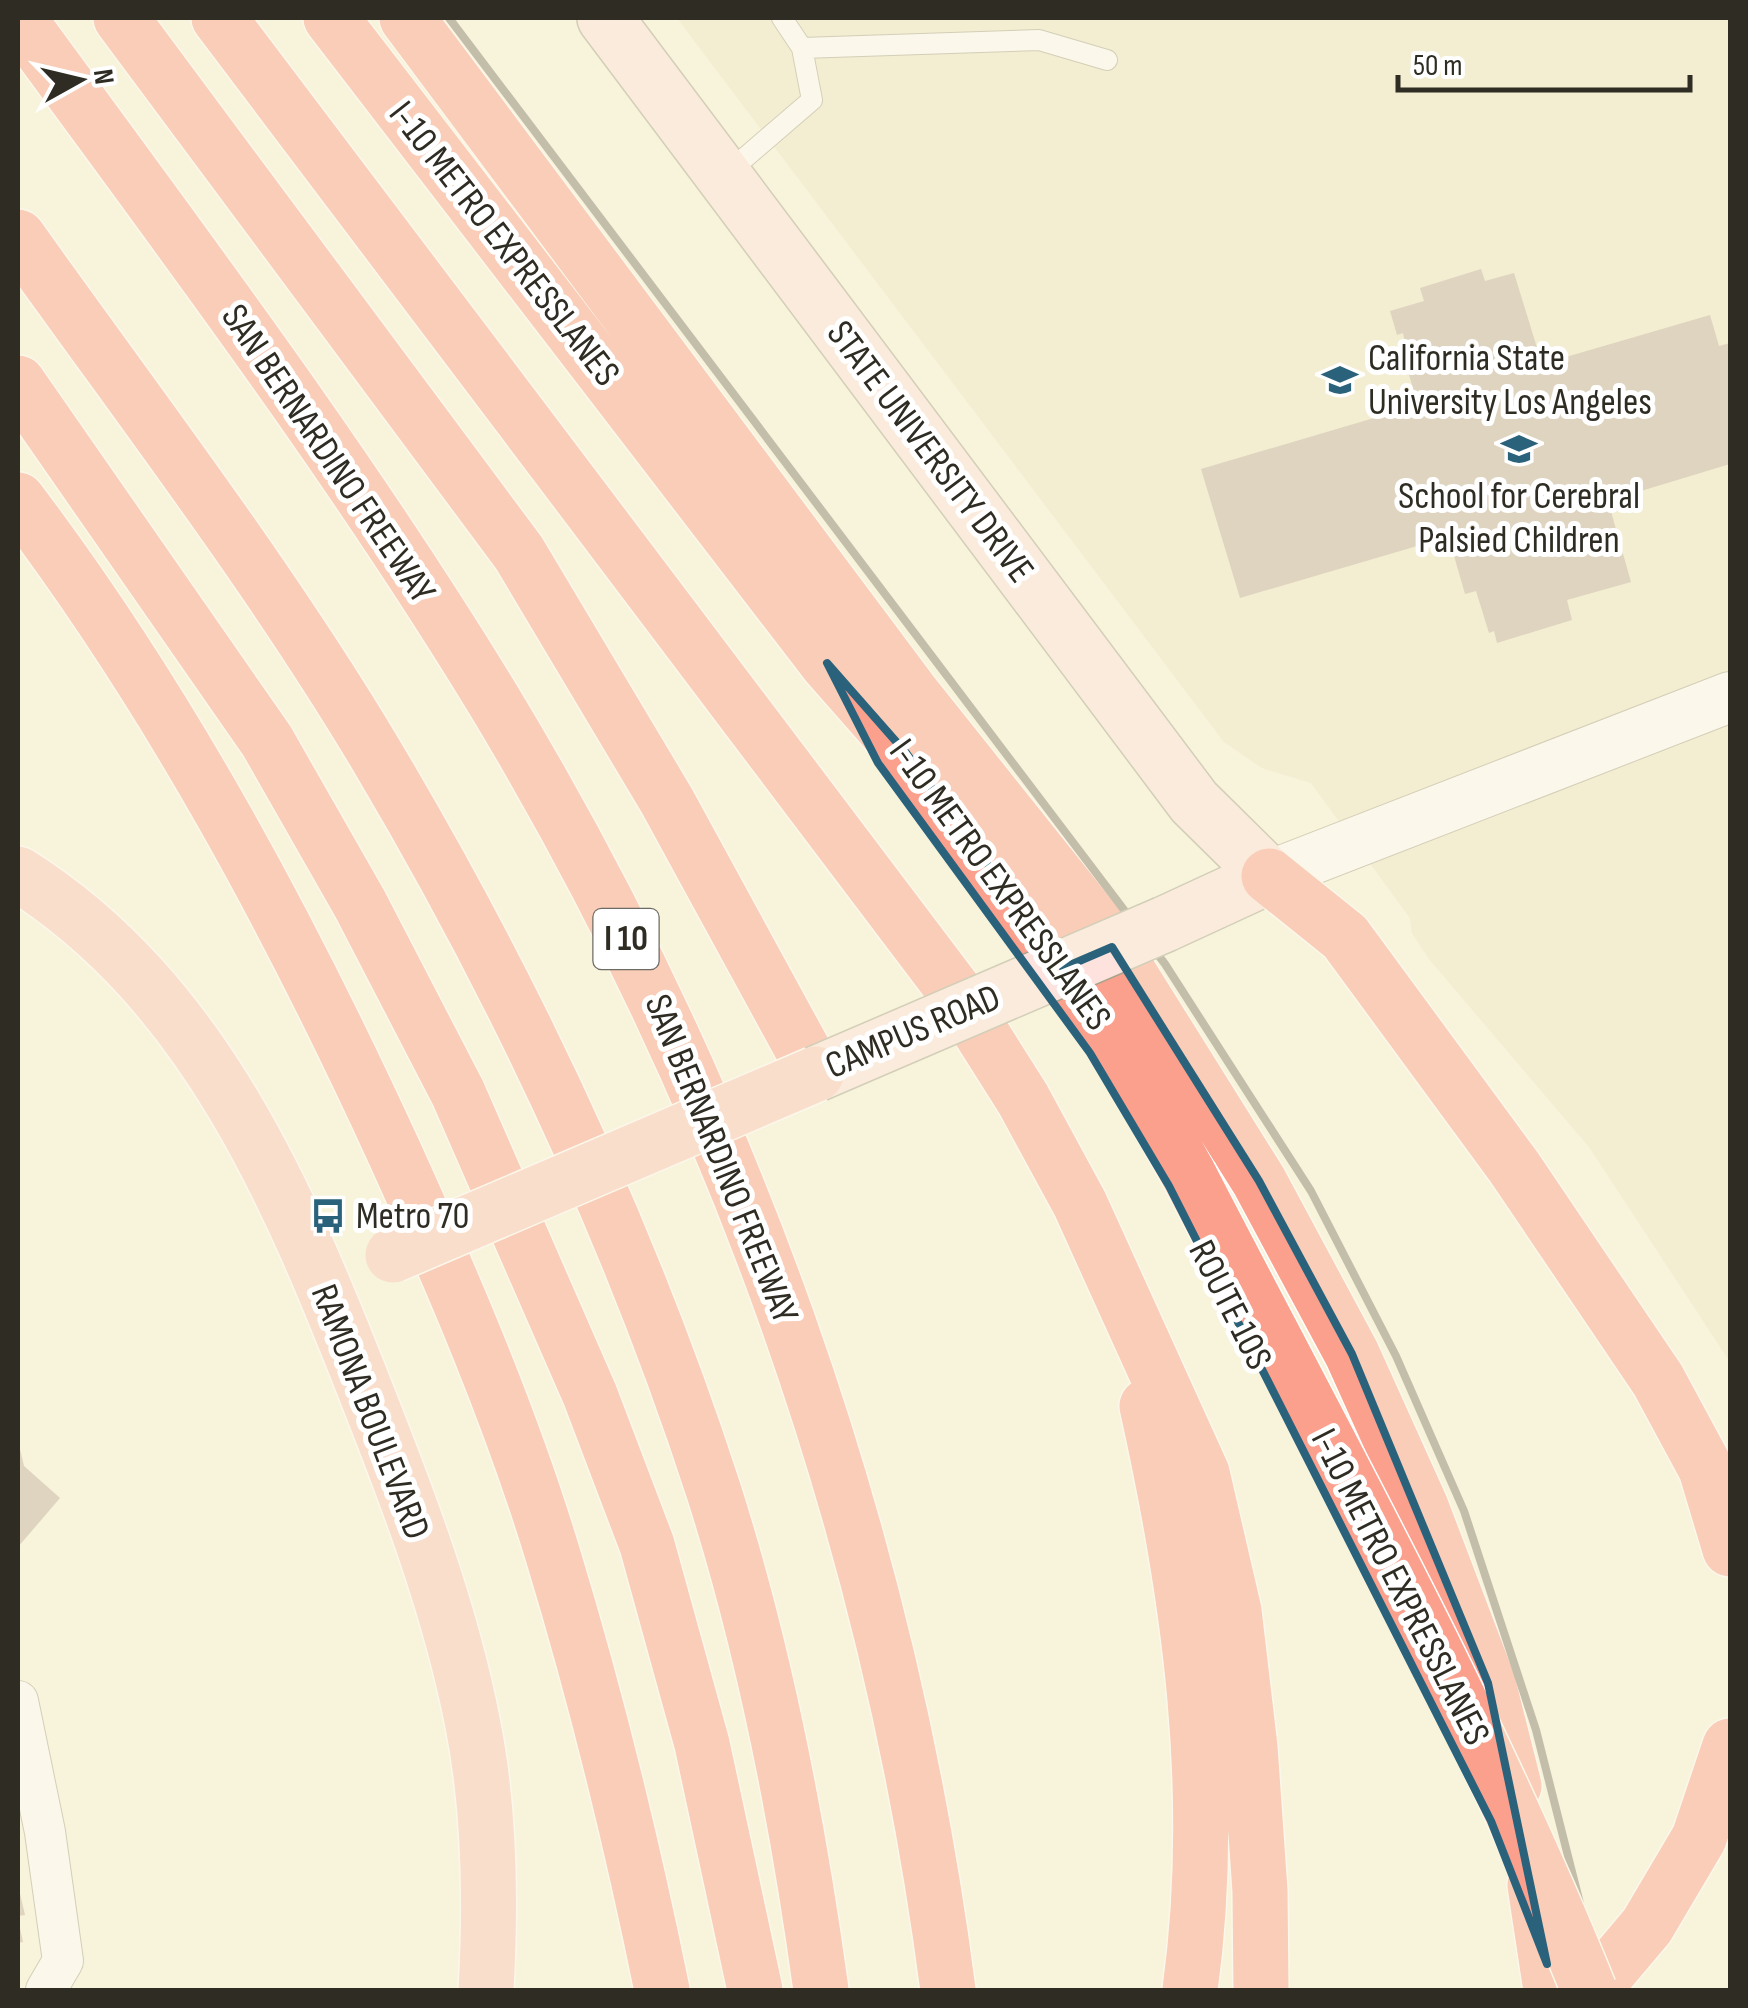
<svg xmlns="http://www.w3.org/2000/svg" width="1748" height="2008" viewBox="0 0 1748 2008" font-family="'Sofia Sans Condensed',sans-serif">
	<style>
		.built { fill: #ede6c7 }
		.building { fill: #c1b09e }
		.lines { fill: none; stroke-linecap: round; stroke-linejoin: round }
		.service-casing { stroke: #a7a38c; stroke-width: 22 }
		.minor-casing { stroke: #a7a38c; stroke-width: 42 }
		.tertiary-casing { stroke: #a7a38c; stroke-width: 52 }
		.secondary-casing { stroke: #a7a38c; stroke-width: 58 }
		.primary-casing { stroke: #fff; stroke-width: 58 }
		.motorway-casing { stroke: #fff; stroke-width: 58 }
		.service { stroke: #fff; stroke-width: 20 }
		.minor { stroke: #fff; stroke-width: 40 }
		.tertiary { stroke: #fff; stroke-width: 50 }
		.secondary { stroke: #fee2dd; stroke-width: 55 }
		.primary { stroke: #fdc6bb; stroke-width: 55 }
		.motorway { stroke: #fba08d; stroke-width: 55 }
		.rail { stroke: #837f70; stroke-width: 8 }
		.secondary-bridge-casing { stroke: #a7a38c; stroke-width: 58; stroke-linecap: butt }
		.primary-bridge-casing { stroke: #fff; stroke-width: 58; stroke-linecap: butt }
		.motorway-bridge-casing { stroke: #fff; stroke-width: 58; stroke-linecap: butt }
		.secondary-bridge { stroke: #fee2dd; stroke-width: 55 }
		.primary-bridge { stroke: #fdc6bb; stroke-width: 55 }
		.motorway-bridge { stroke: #fba08d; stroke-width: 55 }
		.marked { fill: none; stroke: #2a627c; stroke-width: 8; stroke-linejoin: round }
		.labels { text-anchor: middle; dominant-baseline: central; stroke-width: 10; stroke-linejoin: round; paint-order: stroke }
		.shield { fill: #fff; stroke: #6d6b65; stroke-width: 2.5 }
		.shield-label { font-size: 35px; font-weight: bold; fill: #2e2c23 }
		.street-label { font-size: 38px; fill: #2e2c23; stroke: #fff }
		.poi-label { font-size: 38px; fill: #2e2c23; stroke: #fff; text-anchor: start }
	</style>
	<rect width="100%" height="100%" fill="#f8f3db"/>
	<path class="built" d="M677,18H1730V1362L1589,1147L1429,959L1412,933L1410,918L1311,783L1262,768L1224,742Z"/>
	<path class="building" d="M1481,269L1485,281L1514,273L1542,364L1710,315L1719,346L1730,343V464L1608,501L1631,582L1567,600L1572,620L1497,643L1494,631L1489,633L1476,591L1465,594L1452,549L1462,546L1458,534L1240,598L1201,469L1418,405L1401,348L1406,347L1403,333L1397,335L1390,311L1424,301L1420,288Z
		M18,1441L24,1466L60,1498L18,1547Z
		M18,1885L25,1915L18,1916Z
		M18,1919L23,1942L18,1943Z"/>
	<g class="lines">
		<defs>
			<path id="service" d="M802,48L1039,40L1107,60
				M726,174L812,100L802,48L782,18"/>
			<path id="minor" d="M18,1701L45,1832L63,1961L46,1990"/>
			<path id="tertiary" d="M1269,876L1730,697"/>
			<path id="secondary" d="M605,18L1194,802L1269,876L1165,924"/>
			<path id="primary" d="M18,874C205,992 290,1198 368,1397C409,1501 450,1609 472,1720C490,1807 491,1902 486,1990"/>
			<path id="motorway" d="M18,18C181,241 350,464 494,701C732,1095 889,1534 948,1990
				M121,18L519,553L667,801L816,1074
				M219,18L956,993L1023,1099L1080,1204L1202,1473L1234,1611L1250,1747L1260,1891L1261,1990
				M331,18L827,663L907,754L1022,908L1117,1045L1189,1175
				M407,18L913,695L1107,938L1259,1181L1352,1354L1421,1507L1488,1683L1514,1786
				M18,237C139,407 268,574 375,753C513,985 631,1236 714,1492C766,1655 798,1822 821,1990
				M18,383L267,741L360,904L458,1093L590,1395L647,1545L702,1744L755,1990
				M18,500C170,701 290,925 395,1154C454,1284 510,1415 552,1552C596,1696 632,1843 662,1990
				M1269,876L1345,937L1514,1167L1658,1380L1706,1469L1730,1549
				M1147,1406C1190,1599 1217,1793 1190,1990
				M1535,1885L1551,1990
				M1593,1990L1647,1926L1699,1838L1730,1746"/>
		</defs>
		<use href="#service" class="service-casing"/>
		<use href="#minor" class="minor-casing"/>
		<use href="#tertiary" class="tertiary-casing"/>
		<use href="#secondary" class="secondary-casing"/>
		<use href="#primary" class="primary-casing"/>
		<use href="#motorway" class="motorway-casing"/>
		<use href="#service" class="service"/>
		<use href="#minor" class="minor"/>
		<use href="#tertiary" class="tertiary"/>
		<use href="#secondary" class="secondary"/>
		<use href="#primary" class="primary"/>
		<use href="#motorway" class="motorway"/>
		<path class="rail" d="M449,18L1165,964L1311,1191L1396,1356L1464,1511L1536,1730L1602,1990"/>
		<defs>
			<path id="secondary-bridge" d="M816,1074L1165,924"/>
			<path id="primary-bridge" d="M393,1255L816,1074"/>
			<path id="motorway-bridge" d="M1189,1175C1328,1444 1476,1710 1589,1990"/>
		</defs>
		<use href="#secondary-bridge" class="secondary-bridge-casing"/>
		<use href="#primary-bridge" class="primary-bridge-casing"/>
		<use href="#motorway-bridge" class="motorway-bridge-casing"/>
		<use href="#secondary-bridge" class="secondary-bridge"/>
		<use href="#primary-bridge" class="primary-bridge"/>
		<use href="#motorway-bridge" class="motorway-bridge"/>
	</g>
	<path d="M0 0H1748V2008H0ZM827,663L907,754L1063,968L1112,947L1259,1181L1352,1354L1488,1683L1547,1964L1491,1821L1169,1186L1090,1053L878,763Z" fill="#f8f3db" fill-opacity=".55" fill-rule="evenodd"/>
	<path class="marked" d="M827,663L907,754L1063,968L1112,947L1259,1181L1352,1354L1488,1683L1547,1964L1491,1821L1169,1186L1090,1053L878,763Z"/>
	<defs>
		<symbol id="university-bare" viewBox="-9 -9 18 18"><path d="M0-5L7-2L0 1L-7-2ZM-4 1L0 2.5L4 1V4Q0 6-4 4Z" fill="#2a627c" stroke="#fff" stroke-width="2.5" paint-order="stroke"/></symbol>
		<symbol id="school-bare" viewBox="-9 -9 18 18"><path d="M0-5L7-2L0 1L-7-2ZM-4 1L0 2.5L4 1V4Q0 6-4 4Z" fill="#2a627c" stroke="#fff" stroke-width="2.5" paint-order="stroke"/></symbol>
		<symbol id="bus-bare" viewBox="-9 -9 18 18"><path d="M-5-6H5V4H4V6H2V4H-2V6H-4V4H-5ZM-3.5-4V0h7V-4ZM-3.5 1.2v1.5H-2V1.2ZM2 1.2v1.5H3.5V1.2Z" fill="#2a627c" stroke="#fff" stroke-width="2.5" paint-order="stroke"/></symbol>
	</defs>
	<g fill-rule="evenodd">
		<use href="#university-bare" x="1315" y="355" width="50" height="50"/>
		<use href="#school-bare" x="1494" y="424" width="50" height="50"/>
		<use href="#bus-bare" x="303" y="1191" width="50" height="50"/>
	</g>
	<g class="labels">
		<rect class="shield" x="593.5" y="909" width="65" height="60" rx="8"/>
		<g class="shield-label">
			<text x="626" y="939">I 10</text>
		</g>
		<g class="street-label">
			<text transform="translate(504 244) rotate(52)">I-10 METRO EXPRESSLANES</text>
			<text transform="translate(930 452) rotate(53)">STATE UNIVERSITY DRIVE</text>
			<text transform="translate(328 454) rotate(56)">SAN BERNARDINO FREEWAY</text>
			<text transform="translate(1000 885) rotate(54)">I-10 METRO EXPRESSLANES</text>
			<text transform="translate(913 1032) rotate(-23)">CAMPUS ROAD</text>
			<text transform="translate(721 1159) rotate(68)">SAN BERNARDINO FREEWAY</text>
			<text transform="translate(1230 1305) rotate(63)">ROUTE 10S</text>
			<text transform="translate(370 1412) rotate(69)">RAMONA BOULEVARD</text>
			<text transform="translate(1400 1587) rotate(63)">I-10 METRO EXPRESSLANES</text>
		</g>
		<g class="poi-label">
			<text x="1368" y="358">California State<tspan x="1368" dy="44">University Los Angeles</tspan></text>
			<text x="1519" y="496" text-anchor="middle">School for Cerebral<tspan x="1519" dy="44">Palsied Children</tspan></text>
			<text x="356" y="1216">Metro 70</text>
		</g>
	</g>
	<rect width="1748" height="2008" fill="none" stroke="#2e2c23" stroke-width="40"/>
	<g transform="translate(80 80) rotate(82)" stroke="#ffffff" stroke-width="8" paint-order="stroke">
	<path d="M0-8L18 38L0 25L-18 38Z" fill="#2e2c23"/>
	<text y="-15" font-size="28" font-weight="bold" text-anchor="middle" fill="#2e2c23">N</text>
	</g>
	<path d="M1398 75v15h292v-15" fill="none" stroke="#2e2c23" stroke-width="5"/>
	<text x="1413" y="75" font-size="30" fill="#2e2c23" stroke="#ffffff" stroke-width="8" paint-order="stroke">50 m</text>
</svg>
